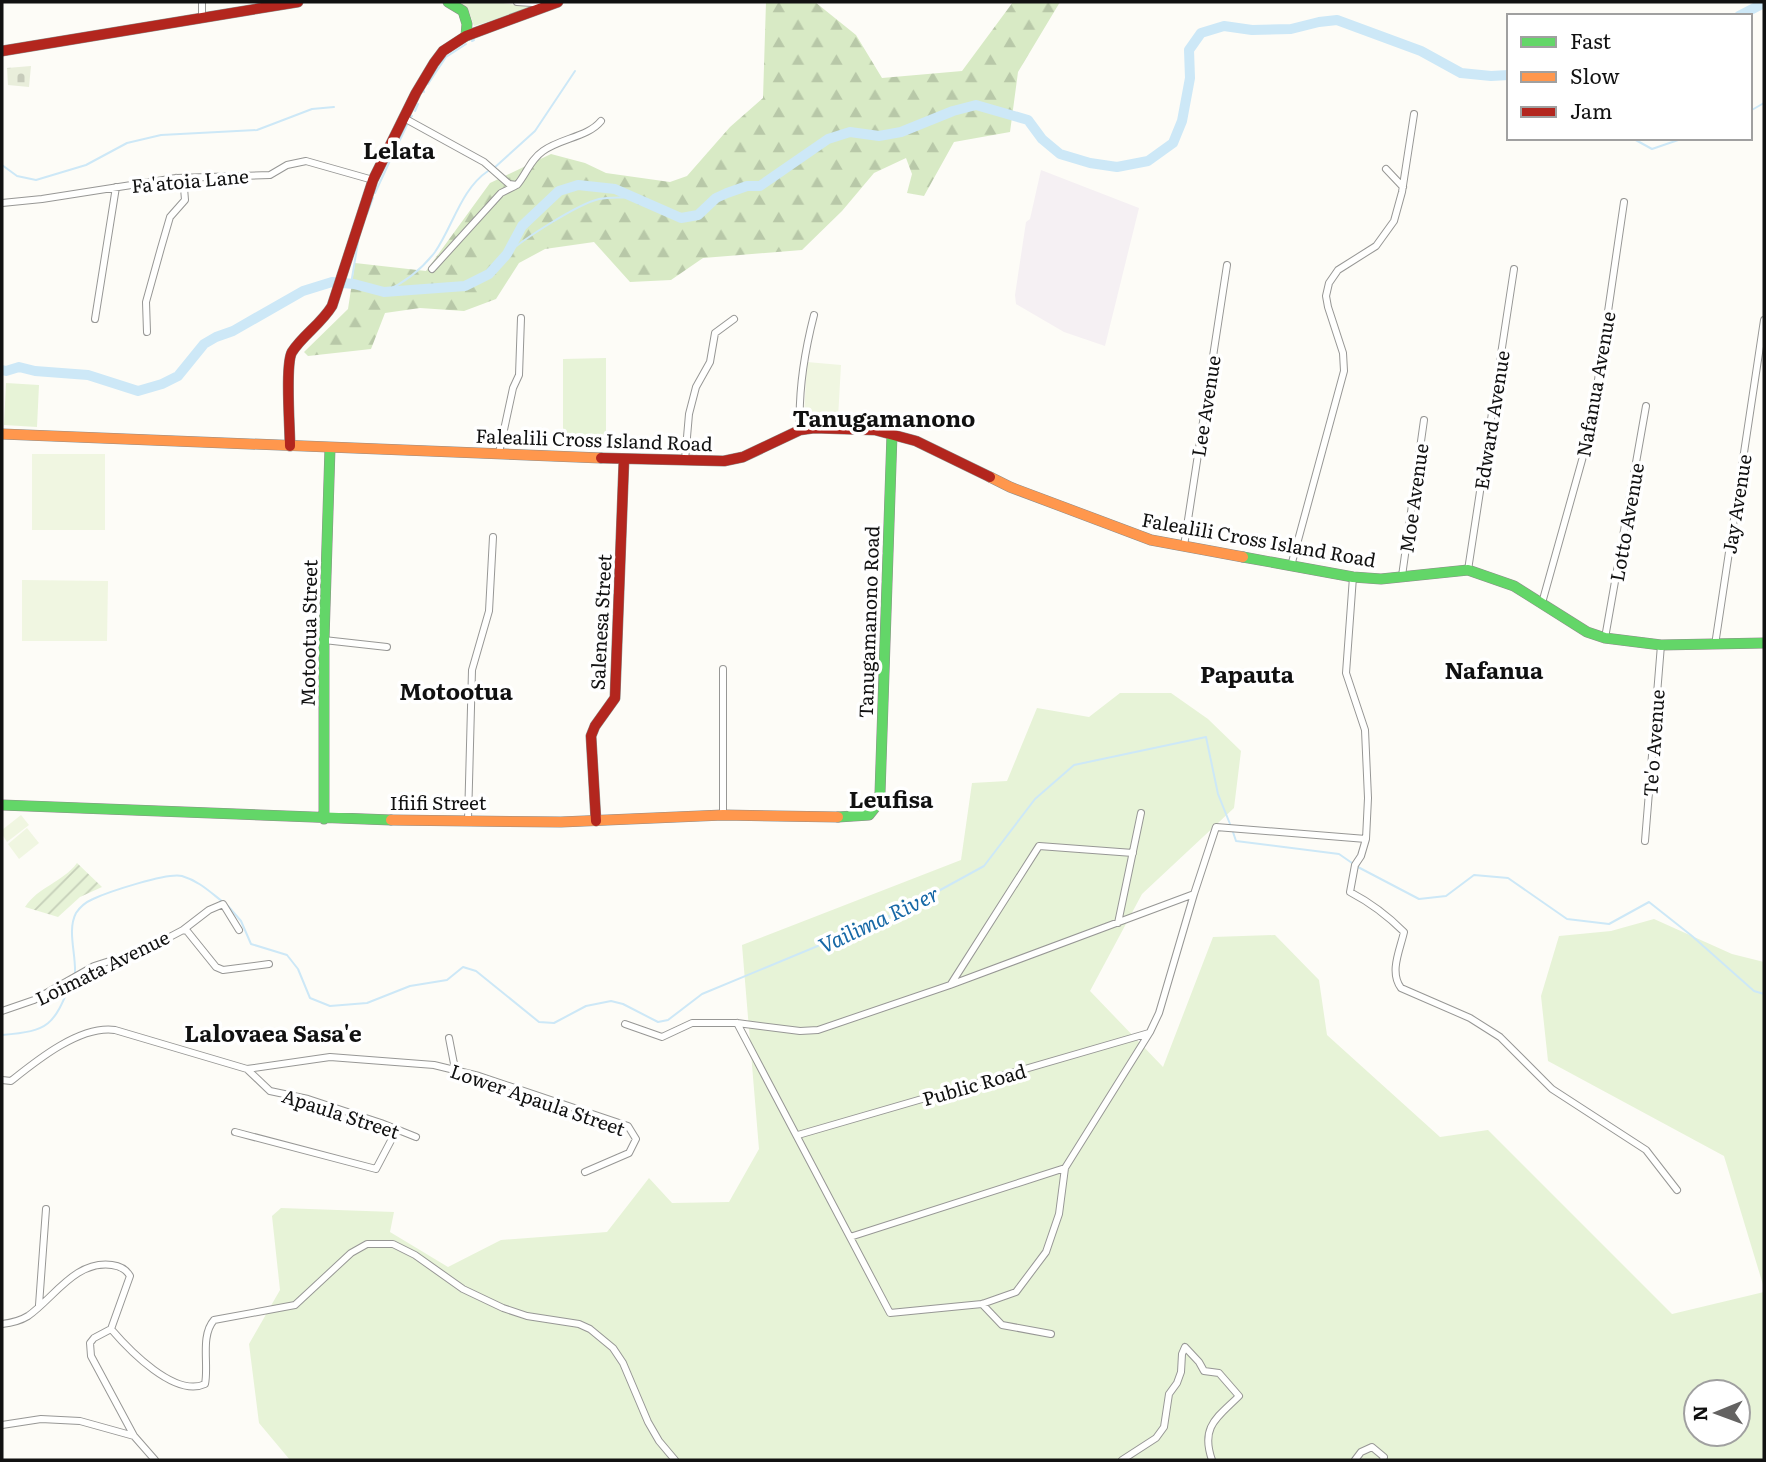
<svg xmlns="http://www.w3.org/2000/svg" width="1766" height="1462" viewBox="0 0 1766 1462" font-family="Literata,serif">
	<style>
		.industrial { fill: #f5f0f3 }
		.grass { fill: #e7f3d7; fill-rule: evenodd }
		.forest { fill: url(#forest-firs) }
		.cemetery { fill: url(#cemetery-stones) }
		.garden { fill: url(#garden-furrows) }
		.pitch { fill: #f0f6e1 }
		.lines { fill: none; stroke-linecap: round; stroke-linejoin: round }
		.stream { stroke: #cde8f7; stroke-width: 2 }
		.river { stroke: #cde8f7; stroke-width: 10 }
		.street-casing { stroke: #979795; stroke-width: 8 }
		.fast-casing { stroke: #8e8d8b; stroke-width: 11 }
		.slow-casing { stroke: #8e8d8b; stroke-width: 11 }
		.jam-casing { stroke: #8e8d8b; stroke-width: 11 }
		.street { stroke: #fffffe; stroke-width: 6 }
		.fast { stroke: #63d668; stroke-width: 10 }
		.slow { stroke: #ff974d; stroke-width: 10 }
		.jam { stroke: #b3261e; stroke-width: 10 }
		.labels { text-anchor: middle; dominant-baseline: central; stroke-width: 7; stroke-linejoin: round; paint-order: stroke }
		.street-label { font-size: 19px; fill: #111; stroke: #fff }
		.water-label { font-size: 21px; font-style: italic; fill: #1768a6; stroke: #fff }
		.quarter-label { font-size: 23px; font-weight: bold; fill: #111; stroke: #fff }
	</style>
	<defs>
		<pattern id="forest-firs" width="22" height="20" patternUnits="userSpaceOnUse" patternTransform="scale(1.75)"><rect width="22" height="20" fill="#d8eac5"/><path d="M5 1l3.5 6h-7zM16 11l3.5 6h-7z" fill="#b8c8a8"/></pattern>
		<pattern id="cemetery-stones" width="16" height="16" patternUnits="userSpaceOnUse" patternTransform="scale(1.75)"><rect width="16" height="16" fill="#e9eedb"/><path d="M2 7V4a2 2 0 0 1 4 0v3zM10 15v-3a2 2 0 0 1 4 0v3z" fill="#c7cbbb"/></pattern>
		<pattern id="garden-furrows" width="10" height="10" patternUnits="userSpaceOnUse" patternTransform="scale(1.75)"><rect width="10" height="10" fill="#e7f3d7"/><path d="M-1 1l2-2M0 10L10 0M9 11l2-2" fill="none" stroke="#c5cfb8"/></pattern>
	</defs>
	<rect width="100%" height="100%" fill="#fdfcf7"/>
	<path class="industrial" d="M1041,170L1139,208L1105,346L1064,332L1016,304L1015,295L1026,222L1030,219Z"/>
	<path class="grass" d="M459,2H497L529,7L530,9L474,26L469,12Z
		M606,358V447H563V359Z
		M6,383L39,385L37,427L4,425Z
		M1120,693H1171L1208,719L1241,751L1234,808L1142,894L1090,991L1163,1067L1213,937L1275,935L1319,980L1327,1035L1440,1137L1488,1130L1672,1314L1764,1292V1460H290L259,1423L249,1344L280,1290L272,1216L281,1208L394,1212L390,1232L448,1267L501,1240L607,1232L649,1178L672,1203L729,1202L759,1149L742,945L961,860L972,783L1007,781L1037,708L1089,717ZM1696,1392H1738V1434H1696Z
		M1654,919L1732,954L1764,962V1288L1724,1156L1548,1061L1541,996L1559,936L1611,931Z"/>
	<path class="forest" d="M766,2H815L856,35L882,78L962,71L1013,2H1060L1018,72L1010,132L954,142L924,196L907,193L912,174L906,158L874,173L842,211L802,250L703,258L671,280L630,282L594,242L545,249L519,263L496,299L464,311L420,308L385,313L371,349L308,356L304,352L348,309L355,263L426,271L490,183L551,154L585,163L606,173L670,182L687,176L730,127L763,98Z"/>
	<path class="cemetery" d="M31,66L29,87L8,85L7,68Z"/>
	<path class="garden" d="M77,863L102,887L80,897L58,917L25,907C38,887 63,882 77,863Z"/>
	<path class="pitch" d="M807,362L841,365L838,418L804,416Z
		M32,454H105V530H32Z
		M22,580L108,581L107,641H22Z
		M21,815L29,825L7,842L2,834V830Z
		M27,828L39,843L19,859L8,844Z"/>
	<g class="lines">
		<path class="stream" d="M472,41L474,40
			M428,84L446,57L466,44
			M424,92V91
			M415,111L418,104
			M1750,111L1764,103
			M411,117L412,116
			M1632,138L1652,149L1684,138
			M397,146L407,125
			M2,165L17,176L36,180L86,165L127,143L161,135L257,130L312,109L334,107
			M493,169L535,131L575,71
			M375,193L394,152
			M367,214L373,198
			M507,254C523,239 578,204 599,199C609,197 621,198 632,197
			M351,284L358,242
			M384,292C404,283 422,269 435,252C453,226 461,189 488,171
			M1232,829L1236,841L1339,854L1352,863
			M1356,866L1419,899L1446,896L1474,875L1508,878L1567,919L1609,924L1649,902L1692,936L1754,991L1764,994
			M228,906L241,921L251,944L287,955L298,969L310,998L330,1006L367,1003L410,986L447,980L463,967L476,971L539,1022L554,1023L586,1006L611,1001L623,1004L658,1022L668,1020L702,994L902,911L984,866L1035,799L1074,765L1206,737L1218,794L1230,824
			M75,973C76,954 67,930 76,913C80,907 86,902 93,899C108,892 168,872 182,876C199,881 210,892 223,902
			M2,1035C51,1031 53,1025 72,981"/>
		<path class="river" d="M1739,16L1764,3
			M2,370L6,371L19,367L35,371L88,375L138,391L162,384L178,376L204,344L216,337L233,331L303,291L332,282L354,284L384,292L465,286L489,274L507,254L522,226L559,191L578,185L615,189L681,218L698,215L716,198L727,193L747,186H760L828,139L850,132L879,136L901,132L953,111L976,105L1028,120L1042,139L1060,154L1090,163L1117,167L1148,161L1173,143L1182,121L1190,78L1189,50L1201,33L1224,26L1252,30L1291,29L1319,22L1337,20L1421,51L1461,73L1491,76L1509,75"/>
		<defs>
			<path id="street" d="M202,2V19
				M517,2L547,4
				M404,118L484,162L509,184L517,185C527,173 530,160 543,151C561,138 588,137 601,121
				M1386,169L1403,187
				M2,203L42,199L176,178L270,175L287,165L306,161L373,180
				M432,269L501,193L515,186
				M95,319L116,187
				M147,332L146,302L161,248L170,217L185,200L184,188L176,178
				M800,430C798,390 804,354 814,315
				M499,453L513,388L519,375L521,318
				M685,460L689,414L696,387L710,362L715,333L734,319
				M1184,546L1227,265
				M1291,566L1344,371L1343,353L1328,307L1326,296L1329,283L1338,270L1376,246L1394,221L1402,192L1414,114
				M1468,570L1514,269
				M1402,576L1424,420
				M1353,577L1346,673L1365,730L1368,798L1366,839L1361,856L1355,865L1350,892C1371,903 1387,915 1404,932C1400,950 1389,972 1401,988L1470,1018L1500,1037L1552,1089L1646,1150L1677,1190
				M1542,603L1591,428L1624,202
				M1605,638L1646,406
				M324,640L387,647
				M1715,645L1764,320
				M723,815V669
				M468,820L472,670L489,611L493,537
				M1645,841L1661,645
				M1118,923L1141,813
				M183,930L209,910L223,904L239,930
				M951,984L1039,846L1133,853
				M2,1011L34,1000L94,966L147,949L183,930L187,931L216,967L223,970L269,964
				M737,1023L890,1313L982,1304L1016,1292L1046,1252L1059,1214L1065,1168L1150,1032L1159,1013L1194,894L1216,827L1366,839
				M625,1024L662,1037L692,1023H737L800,1031L818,1030L950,985L1194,894
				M449,1038L455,1069
				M247,1069L330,1057L434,1065L479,1076L628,1126L636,1139L629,1153L585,1172
				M2,1080L11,1081C36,1061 80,1025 115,1030L247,1069L270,1091L308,1099L381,1123L416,1137
				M235,1132L376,1169L396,1131
				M798,1135L1149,1033
				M850,1237L1065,1168
				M982,1304L1002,1325L1051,1334
				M39,1305L46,1209
				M2,1324C11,1323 20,1321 28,1316C54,1298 75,1260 112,1265C120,1266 126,1269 130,1276L111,1329
				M2,1425L41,1419L80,1421L134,1436L155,1460
				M134,1436L91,1356L90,1343L94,1338L111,1329C129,1350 175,1398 205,1384C209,1365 200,1336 214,1320L295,1305L351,1253L367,1244H393L415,1255L463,1289L503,1308L527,1316L579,1324L590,1329L613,1348L623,1363L648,1422L659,1441L675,1460
				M1122,1460L1156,1438L1164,1427L1169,1394L1177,1383L1181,1372L1182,1354L1185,1347L1199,1362L1204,1371L1219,1373L1239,1396C1218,1417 1200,1426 1212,1460
				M1355,1460L1361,1452L1372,1447L1384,1457L1383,1460"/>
			<path id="fast" d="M448,2L463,11L467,24L466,36
				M1243,557L1353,577L1381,579L1468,570L1514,586L1587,632L1605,638L1661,645L1764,643
				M2,805L391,820
				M838,817L869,815L877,805L880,793L892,434
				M324,819V640L330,448"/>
			<path id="slow" d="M2,434L601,458
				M990,477L1010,487L1151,540L1243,557
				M391,820L561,822L723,815L838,817"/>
			<path id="jam" d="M2,51L298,2
				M290,446C290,428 285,364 292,352C303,335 321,324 332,306L373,180L416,93L434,63L443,51L466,36L558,2
				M601,458L724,461L743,457L800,430L814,428L875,430L916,441L990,477
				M596,821L591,736L595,726L615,698L624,459"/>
		</defs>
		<use href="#street" class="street-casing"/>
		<use href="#fast" class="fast-casing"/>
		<use href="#slow" class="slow-casing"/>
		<use href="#jam" class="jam-casing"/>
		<use href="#street" class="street"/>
		<use href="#fast" class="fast"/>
		<use href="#slow" class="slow"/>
		<use href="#jam" class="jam"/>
	</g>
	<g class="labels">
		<g class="street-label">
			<text transform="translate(190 180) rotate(-5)">Fa'atoia Lane</text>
			<text transform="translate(1595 384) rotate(-80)">Nafanua Avenue</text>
			<text transform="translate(1205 406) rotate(-81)">Lee Avenue</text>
			<text transform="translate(1491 420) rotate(-81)">Edward Avenue</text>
			<text transform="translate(594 439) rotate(2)">Falealili Cross Island Road</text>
			<text transform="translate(1413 498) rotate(-82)">Moe Avenue</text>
			<text transform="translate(1736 504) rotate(-81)">Jay Avenue</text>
			<text transform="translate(1626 522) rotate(-80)">Lotto Avenue</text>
			<text transform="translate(1259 539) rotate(10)">Falealili Cross Island Road</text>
			<text transform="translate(600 622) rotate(-87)">Salenesa Street</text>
			<text transform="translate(868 622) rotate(-88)">Tanugamanono Road</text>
			<text transform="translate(308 633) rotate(-89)">Motootua Street</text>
			<text transform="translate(1653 743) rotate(-86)">Te'o Avenue</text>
			<text x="438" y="802">Ifiifi Street</text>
			<text transform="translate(102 967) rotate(-26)">Loimata Avenue</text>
			<text transform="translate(974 1084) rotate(-16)">Public Road</text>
			<text transform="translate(538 1099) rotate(19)">Lower Apaula Street</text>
			<text transform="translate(341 1113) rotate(18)">Apaula Street</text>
		</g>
		<g class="water-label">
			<text transform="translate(878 918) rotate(-25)">Vailima River</text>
		</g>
		<g class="quarter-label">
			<text x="399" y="149">Lelata</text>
			<text x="884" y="417">Tanugamanono</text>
			<text x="1494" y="669">Nafanua</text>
			<text x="1247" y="673">Papauta</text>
			<text x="456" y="690">Motootua</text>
			<text x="891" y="798">Leufisa</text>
			<text x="273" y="1032">Lalovaea Sasa'e</text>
		</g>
	</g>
	<rect width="1766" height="1462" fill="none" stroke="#111111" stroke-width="7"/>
	<rect x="1507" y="14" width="245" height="126" fill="#ffffff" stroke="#a0a0a0" stroke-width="2"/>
	<rect x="1521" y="37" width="35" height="10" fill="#63d668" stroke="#a0a0a0" stroke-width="2"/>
	<text x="1570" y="49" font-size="21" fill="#111111">Fast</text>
	<rect x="1521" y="72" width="35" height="10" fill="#ff974d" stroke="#a0a0a0" stroke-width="2"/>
	<text x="1570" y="84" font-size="21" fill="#111111">Slow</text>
	<rect x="1521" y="107" width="35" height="10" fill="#b3261e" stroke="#a0a0a0" stroke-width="2"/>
	<text x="1570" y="119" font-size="21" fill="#111111">Jam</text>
	<g transform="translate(1717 1413) rotate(269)"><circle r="33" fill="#ffffff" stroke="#a0a0a0" stroke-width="2"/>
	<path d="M0-5L12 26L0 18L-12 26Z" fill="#646362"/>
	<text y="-10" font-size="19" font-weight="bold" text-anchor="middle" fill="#111111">N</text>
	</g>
</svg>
